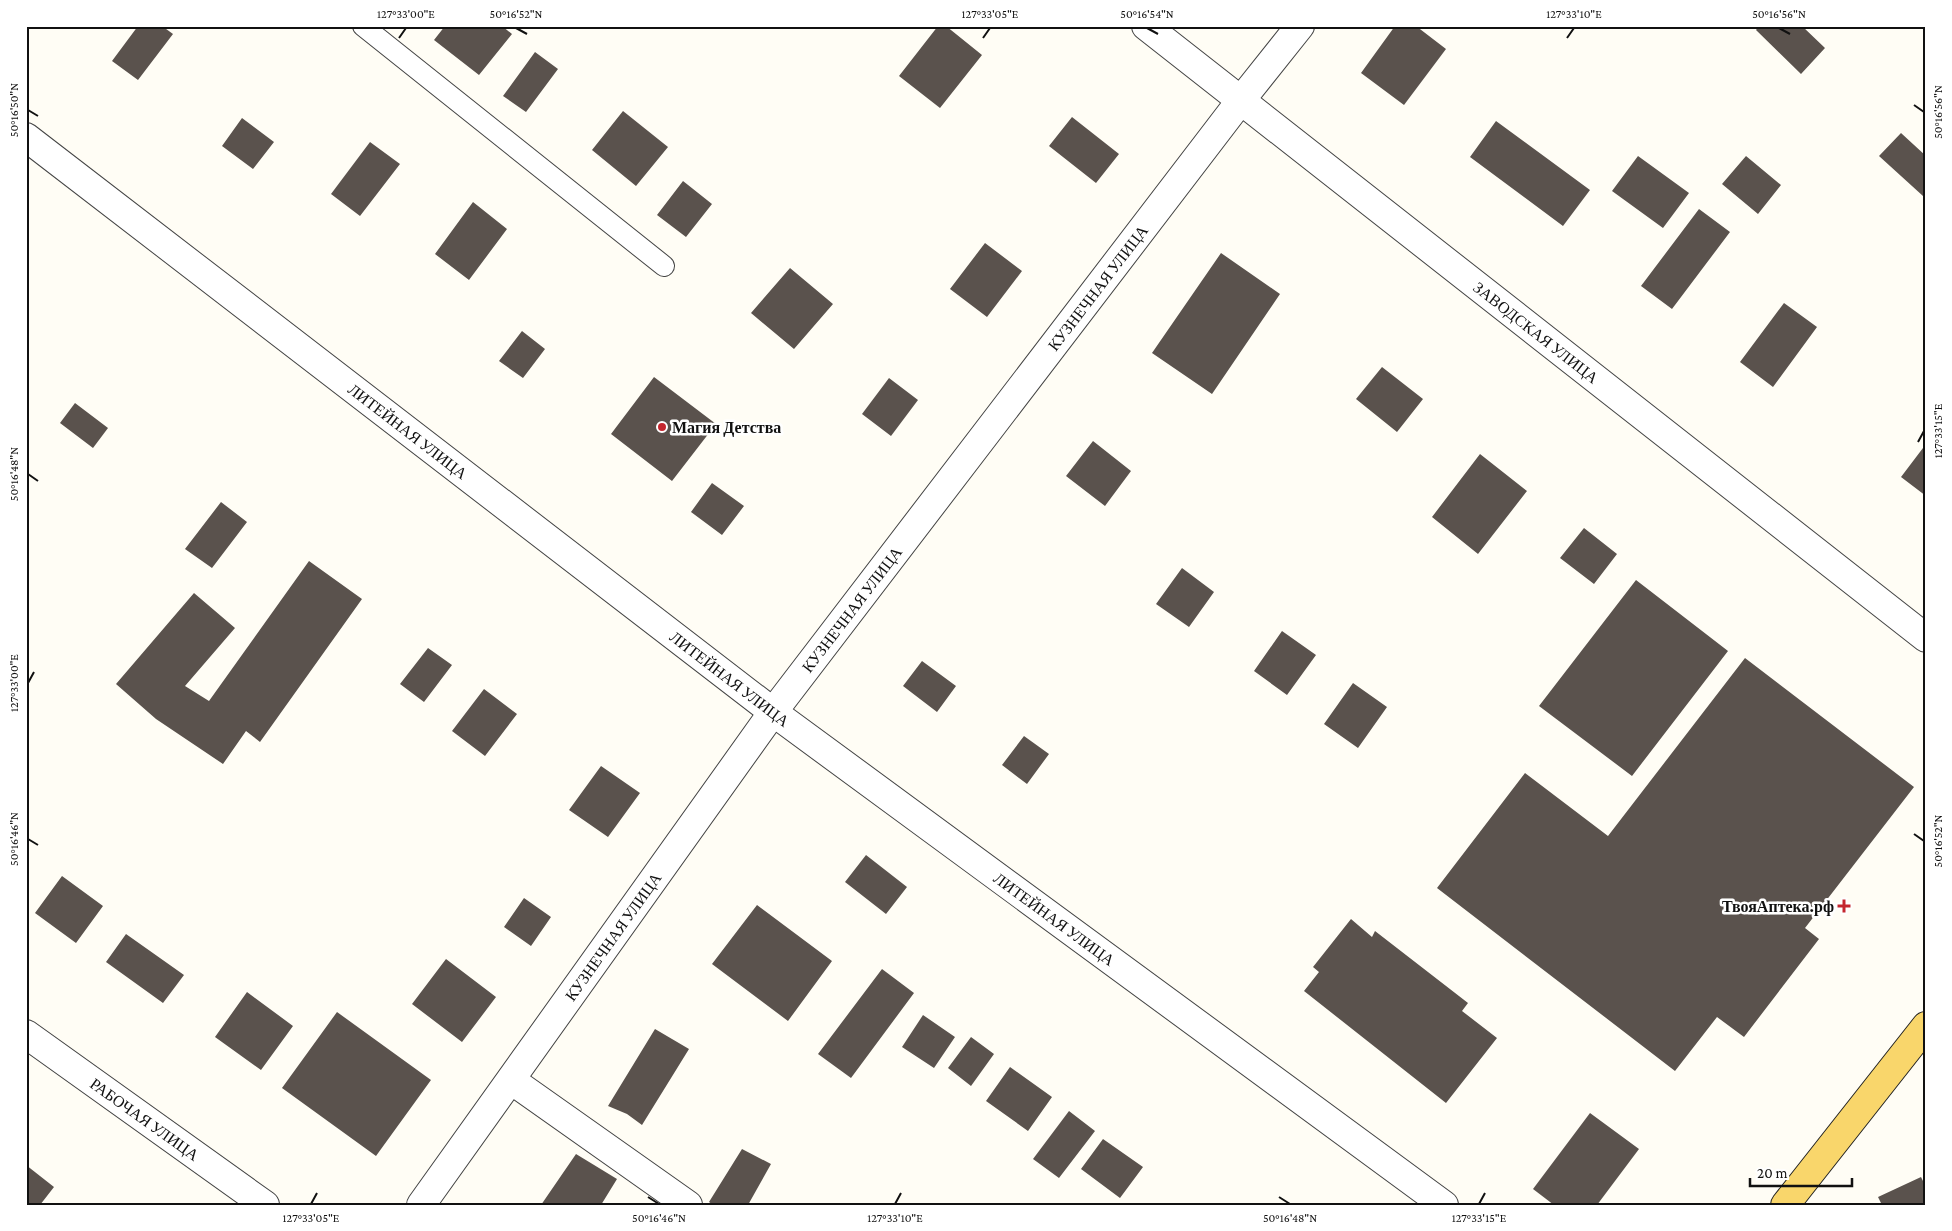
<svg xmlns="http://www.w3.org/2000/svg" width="1952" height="1231" viewBox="0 0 1952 1231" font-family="'Crimson Pro',serif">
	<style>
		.building { fill: #5a524d }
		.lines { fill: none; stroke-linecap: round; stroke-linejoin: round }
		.service-casing { stroke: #444; stroke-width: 22 }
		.minor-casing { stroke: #444; stroke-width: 30 }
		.tertiary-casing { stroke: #444; stroke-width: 30 }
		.primary-casing { stroke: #222; stroke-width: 30 }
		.service { stroke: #fff; stroke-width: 20 }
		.minor { stroke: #fff; stroke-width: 28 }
		.tertiary { stroke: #fff; stroke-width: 28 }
		.primary { stroke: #f9d66b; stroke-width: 28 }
		.ticks { fill: none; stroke: #111; stroke-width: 2 }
		.poi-dot { fill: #c4262e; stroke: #fff; stroke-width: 2 }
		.labels { text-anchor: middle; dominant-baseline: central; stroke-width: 5; stroke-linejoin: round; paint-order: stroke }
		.street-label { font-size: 16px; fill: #111; stroke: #fff }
		.poi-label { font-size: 16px; font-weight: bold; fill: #111; stroke: #fff; text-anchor: start }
		.neatline { fill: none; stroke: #111; stroke-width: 2 }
		.ticks-label { font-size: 12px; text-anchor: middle; fill: #111 }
	</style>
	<rect width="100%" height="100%" fill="#fffdf5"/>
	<path class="building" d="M138,26H162L173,34L138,80L112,61Z
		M445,26H502L512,34L479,75L434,40Z
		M938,26H946L982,55L940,108L899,76Z
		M1395,26H1416L1446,49L1404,105L1361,73Z
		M1759,26H1802L1825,48L1801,74L1756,30Z
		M535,52L558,69L526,112L503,96Z
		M623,111L668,147L636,186L592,150Z
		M1072,117L1119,154L1096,183L1049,146Z
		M242,118L274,142L253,169L222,146Z
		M1496,121L1590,190L1563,226L1470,157Z
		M1901,133L1926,156V192L1923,196L1879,156Z
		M370,142L400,164L360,216L331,194Z
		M1638,156L1689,193L1663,228L1612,191Z
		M1746,156L1781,185L1758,214L1722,184Z
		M683,181L712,204L686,237L657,215Z
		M473,202L507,229L469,280L435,254Z
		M1699,209L1730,232L1672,309L1641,286Z
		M985,243L1022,271L987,317L950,289Z
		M1221,253L1280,294L1212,394L1152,353Z
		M790,268L833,304L794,349L751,313Z
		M1784,303L1817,327L1773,387L1740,362Z
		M522,331L545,349L523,378L499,361Z
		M1382,367L1423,399L1397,432L1356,399Z
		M654,377L716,424L672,481L611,434Z
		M889,378L918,400L891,436L862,414Z
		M75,403L108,428L93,448L60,423Z
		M1093,441L1131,471L1105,506L1066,476Z
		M1926,444V496L1901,477Z
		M1480,454L1527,491L1478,554L1432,517Z
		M712,483L744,506L722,535L691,512Z
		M221,502L247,522L212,568L185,549Z
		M1584,528L1617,554L1594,584L1560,558Z
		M309,561L362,599L260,742L246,731L223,764L156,719L116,684L194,593L235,628L185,686L209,701Z
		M1182,568L1214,592L1189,627L1156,604Z
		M1636,580L1728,651L1632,776L1539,706Z
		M1282,631L1316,655L1287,695L1254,671Z
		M428,648L452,665L424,702L400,684Z
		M1745,658L1914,787L1805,928L1819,939L1744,1037L1717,1017L1675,1071L1437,888L1525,773L1608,836Z
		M922,661L956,686L937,712L903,686Z
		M1353,683L1387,707L1358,748L1324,724Z
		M484,689L517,714L485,756L452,731Z
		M1024,736L1049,754L1027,784L1002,765Z
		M601,766L640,793L608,837L569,810Z
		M866,855L907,887L886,914L845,882Z
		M62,876L103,906L76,943L35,913Z
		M524,898L551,917L531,946L504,927Z
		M757,905L832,961L788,1021L712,964Z
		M1351,919L1372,937L1375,931L1468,1003L1462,1011L1497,1038L1446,1103L1304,991L1319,972L1313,967Z
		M126,934L184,975L163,1003L106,962Z
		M446,959L496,997L462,1042L412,1004Z
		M882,969L914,993L851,1078L818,1054Z
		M247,992L293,1026L261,1070L215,1037Z
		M337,1012L431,1080L376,1156L282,1088Z
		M923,1015L955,1037L934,1068L902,1047Z
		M655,1029L689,1049L642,1125L627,1114L608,1106Z
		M971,1037L994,1054L971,1086L948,1068Z
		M1010,1067L1052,1097L1028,1131L986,1101Z
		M1069,1111L1095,1131L1059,1178L1033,1159Z
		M1590,1113L1639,1149L1597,1205H1554L1533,1189Z
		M1103,1139L1143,1167L1120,1198L1081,1169Z
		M742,1149L771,1164L748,1205H713L709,1202Z
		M576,1154L617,1179L601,1205H541Z
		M26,1165L54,1187L40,1205H26Z
		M1921,1177L1926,1187V1205H1882L1878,1197Z"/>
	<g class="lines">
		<defs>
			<path id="service" d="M363,26L664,266"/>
			<g id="minor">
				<path id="s1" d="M1146,26L1926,638"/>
				<path id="s2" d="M26,137L773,712L1444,1205"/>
				<path id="s3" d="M26,1034L265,1205"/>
				<path d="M511,1080L688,1205"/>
			</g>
			<g id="tertiary">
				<path id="s4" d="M421,1205L773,712L1241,100L1300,26"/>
			</g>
			<path id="primary" d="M1785,1205L1926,1026"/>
		</defs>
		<use href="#service" class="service-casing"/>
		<use href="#minor" class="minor-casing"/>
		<use href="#tertiary" class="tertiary-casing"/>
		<use href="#primary" class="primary-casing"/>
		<use href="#service" class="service"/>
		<use href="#minor" class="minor"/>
		<use href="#tertiary" class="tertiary"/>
		<use href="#primary" class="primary"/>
	</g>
	<path class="ticks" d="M516,28L527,34M1147,28L1158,34M1779,28L1790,34M399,38L406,28M983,38L990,28M1567,38L1574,28M1914,105L1924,112M28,110L38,116M1918,442L1924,431M28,474L38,481M28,683L34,672M1914,834L1924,841M28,839L38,845M648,1197L659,1204M1279,1197L1290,1204M311,1204L317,1193M895,1204L901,1193M1479,1204L1485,1193"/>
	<g class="poi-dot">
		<circle cx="662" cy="427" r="5"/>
		<path d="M1841.5 898.5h5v5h5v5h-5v5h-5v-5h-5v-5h5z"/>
	</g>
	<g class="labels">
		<g class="street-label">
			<text stroke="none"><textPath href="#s4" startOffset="1140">КУЗНЕЧНАЯ УЛИЦА</textPath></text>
			<text stroke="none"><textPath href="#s1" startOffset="496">ЗАВОДСКАЯ УЛИЦА</textPath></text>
			<text stroke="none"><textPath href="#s2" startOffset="482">ЛИТЕЙНАЯ УЛИЦА</textPath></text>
			<text stroke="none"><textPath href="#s4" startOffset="735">КУЗНЕЧНАЯ УЛИЦА</textPath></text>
			<text stroke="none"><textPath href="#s2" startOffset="888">ЛИТЕЙНАЯ УЛИЦА</textPath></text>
			<text stroke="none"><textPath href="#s2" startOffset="1292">ЛИТЕЙНАЯ УЛИЦА</textPath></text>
			<text stroke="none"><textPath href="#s4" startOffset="330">КУЗНЕЧНАЯ УЛИЦА</textPath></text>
			<text stroke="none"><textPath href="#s3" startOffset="146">РАБОЧАЯ УЛИЦА</textPath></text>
		</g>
		<g class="poi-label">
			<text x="672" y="427">Магия Детства</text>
			<text x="1834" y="906" text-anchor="end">ТвояАптека.рф</text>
		</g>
	</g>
	<rect width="1952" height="1231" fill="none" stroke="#ffffff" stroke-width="55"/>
	<path d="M1750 1178v8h102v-8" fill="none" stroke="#111111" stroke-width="2.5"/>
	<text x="1757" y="1178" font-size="15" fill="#111111" stroke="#ffffff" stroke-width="4" paint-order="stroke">20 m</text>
	<rect x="28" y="28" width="1896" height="1176" class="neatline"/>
	<g class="ticks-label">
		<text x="406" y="18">127°33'00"E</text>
		<text x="516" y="18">50°16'52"N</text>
		<text x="990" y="18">127°33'05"E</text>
		<text x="1147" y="18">50°16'54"N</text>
		<text x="1574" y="18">127°33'10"E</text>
		<text x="1779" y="18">50°16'56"N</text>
		<text transform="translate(14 110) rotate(-90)" y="4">50°16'50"N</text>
		<text transform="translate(1938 112) rotate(-90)" y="4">50°16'56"N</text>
		<text transform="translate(1938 431) rotate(-90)" y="4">127°33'15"E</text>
		<text transform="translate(14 474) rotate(-90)" y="4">50°16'48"N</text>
		<text transform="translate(14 683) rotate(-90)" y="4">127°33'00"E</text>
		<text transform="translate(14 839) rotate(-90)" y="4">50°16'46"N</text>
		<text transform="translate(1938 841) rotate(-90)" y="4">50°16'52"N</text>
		<text x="311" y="1222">127°33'05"E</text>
		<text x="659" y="1222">50°16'46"N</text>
		<text x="895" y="1222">127°33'10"E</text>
		<text x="1290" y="1222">50°16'48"N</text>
		<text x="1479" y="1222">127°33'15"E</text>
	</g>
</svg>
